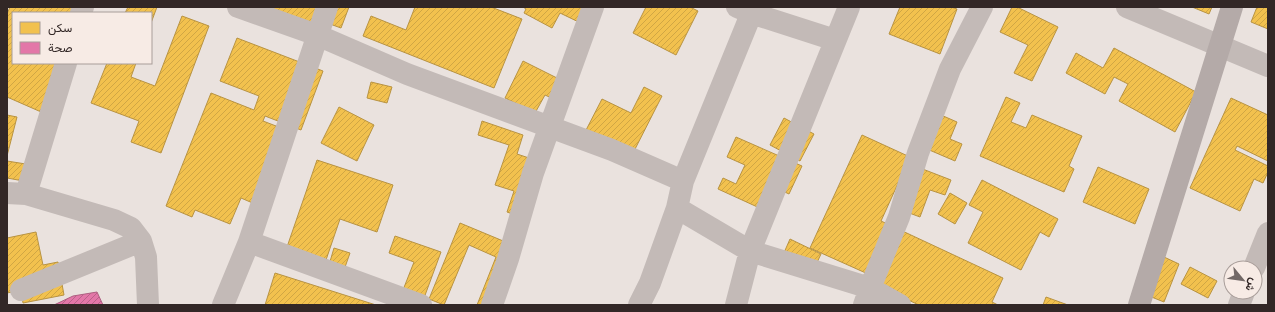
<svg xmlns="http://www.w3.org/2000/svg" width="1275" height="312" viewBox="0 0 1275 312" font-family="'PT Sans',Vazirmatn,sans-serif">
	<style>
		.homes { fill: url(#homes-hatch); stroke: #b89342 }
		.health { fill: url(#health-hatch); stroke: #ae5f81 }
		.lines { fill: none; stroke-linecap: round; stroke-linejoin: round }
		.minor { stroke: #c3bab7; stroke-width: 22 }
		.secondary { stroke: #b4aaa8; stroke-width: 22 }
	</style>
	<defs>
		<pattern id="homes-hatch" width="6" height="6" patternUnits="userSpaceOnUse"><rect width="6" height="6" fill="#f2c14e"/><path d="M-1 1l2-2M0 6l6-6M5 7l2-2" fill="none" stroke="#d0a644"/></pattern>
		<pattern id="health-hatch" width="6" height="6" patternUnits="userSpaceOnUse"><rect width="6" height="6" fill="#e377a8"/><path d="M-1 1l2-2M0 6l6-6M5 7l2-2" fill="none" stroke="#b96289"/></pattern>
	</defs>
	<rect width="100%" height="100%" fill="#eae2de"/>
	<path class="homes" d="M10,7H89L86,13H13V63H65L48,115L7,97V14Z
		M128,7H157L151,23V13H125Z
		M270,7H349L341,28L319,20L314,34Z
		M415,7H491L522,19L494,88L363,36L371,16L406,30Z
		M523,7H602L591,28L560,13L552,28L524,13L526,9Z
		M646,7H690L698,11L676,55L633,33Z
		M900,7H951L957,9L940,54L889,34Z
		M1012,7H1017L1058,27L1032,81L1014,73L1028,45L1000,32Z
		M1192,7H1212L1209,14Z
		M1257,7H1268V29L1251,22Z
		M182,16L209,26L161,153L131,142L139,121L91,103L107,63H136L131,77L155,86Z
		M237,38L323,71L301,130L265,116L263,121L289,131L255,204L241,198L230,224L195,210L192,217L166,206L211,93L254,110L259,96L220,81Z
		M1114,48L1196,92L1175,132L1119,101L1128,84L1114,77L1105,94L1066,73L1076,53L1103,68Z
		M523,61L567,83L558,101L545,95L535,113L505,98Z
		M371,82L392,87L387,103L367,98Z
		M644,87L662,96L631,157L584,134L602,99L631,113Z
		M1006,97L1020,103L1011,122L1026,128L1032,115L1082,136L1069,166L1074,169L1064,192L980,156Z
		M1231,98L1268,115V161L1237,146L1235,150L1268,166V172L1263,183L1254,179L1240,211L1190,188Z
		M339,107L374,125L357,161L321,143Z
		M7,115L17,117L7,156Z
		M941,115L957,122L950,139L962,144L955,161L927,149Z
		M784,118L814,134L800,161L770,145Z
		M482,121L523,135L517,154L529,158V220L507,212L514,191L495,185L509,145L478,135Z
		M862,135L910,157L881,221L1003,278L992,302L998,305H919L865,280L868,274L810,248Z
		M736,137L802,166L789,194L774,187L764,210L718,189L723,178L736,184L745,165L727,157Z
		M317,160L393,185L377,232L340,219L326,260L287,247Z
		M7,161L32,165L29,182L7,178Z
		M1098,167L1149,189L1135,224L1083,202Z
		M920,168L951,180L945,195L930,190L920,217L904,211Z
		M982,180L1058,219L1049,237L1040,232L1021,270L968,243L983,212L969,205Z
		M950,193L967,203L955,224L938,214Z
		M460,223L520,248L496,305H477L496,257L469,245L444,305L429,299Z
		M36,232L43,265L58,262L64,295L23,303L21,290L7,293V238Z
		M395,236L441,252L424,298L403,290L414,262L389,253Z
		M790,239L821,254L814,269L783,255Z
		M334,248L350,253L344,270L329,265Z
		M1164,257L1179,264L1164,302L1149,296Z
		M1190,267L1217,281L1208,298L1181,284Z
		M275,273L376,305H265Z
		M1046,297L1068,305H1043Z"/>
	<path class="health" d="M97,292L103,305H54L73,296Z"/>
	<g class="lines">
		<path class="minor" d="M238,7L317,35L407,74L612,150L683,181
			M737,7L751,13L835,40
			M1127,7L1268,66
			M81,13L83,7
			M7,193L26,194L114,220L131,228L141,241L146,257L148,305
			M26,194L66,63
			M677,208L750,251L870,288L900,305
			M249,242L421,305
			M1254,268L1268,233
			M21,290L141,241
			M223,305L249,242L327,7
			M492,305L508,259L533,173L593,7
			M639,305L650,283L677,208L683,181L754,7
			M736,305L750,251L849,7
			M864,305L870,288L899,217L918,153L950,69L982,7
			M1239,305L1244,292"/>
		<path class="secondary" d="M1139,305L1232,7"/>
	</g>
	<rect width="1275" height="312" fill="none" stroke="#322726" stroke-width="16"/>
	<rect x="12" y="12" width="140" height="52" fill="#f7ebe5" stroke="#a89d99"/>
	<rect x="20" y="22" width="20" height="12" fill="#f2c14e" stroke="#a89d99"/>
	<text x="48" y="32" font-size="12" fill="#322726">سكن</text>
	<rect x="20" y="42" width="20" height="12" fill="#e377a8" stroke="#a89d99"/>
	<text x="48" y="52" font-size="12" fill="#322726">صحة</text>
	<g transform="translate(1243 280) rotate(119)"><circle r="19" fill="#f7ebe5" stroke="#a89d99"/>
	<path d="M0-3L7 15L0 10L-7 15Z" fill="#726866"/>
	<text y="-6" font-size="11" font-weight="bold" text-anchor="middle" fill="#322726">ش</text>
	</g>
</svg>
